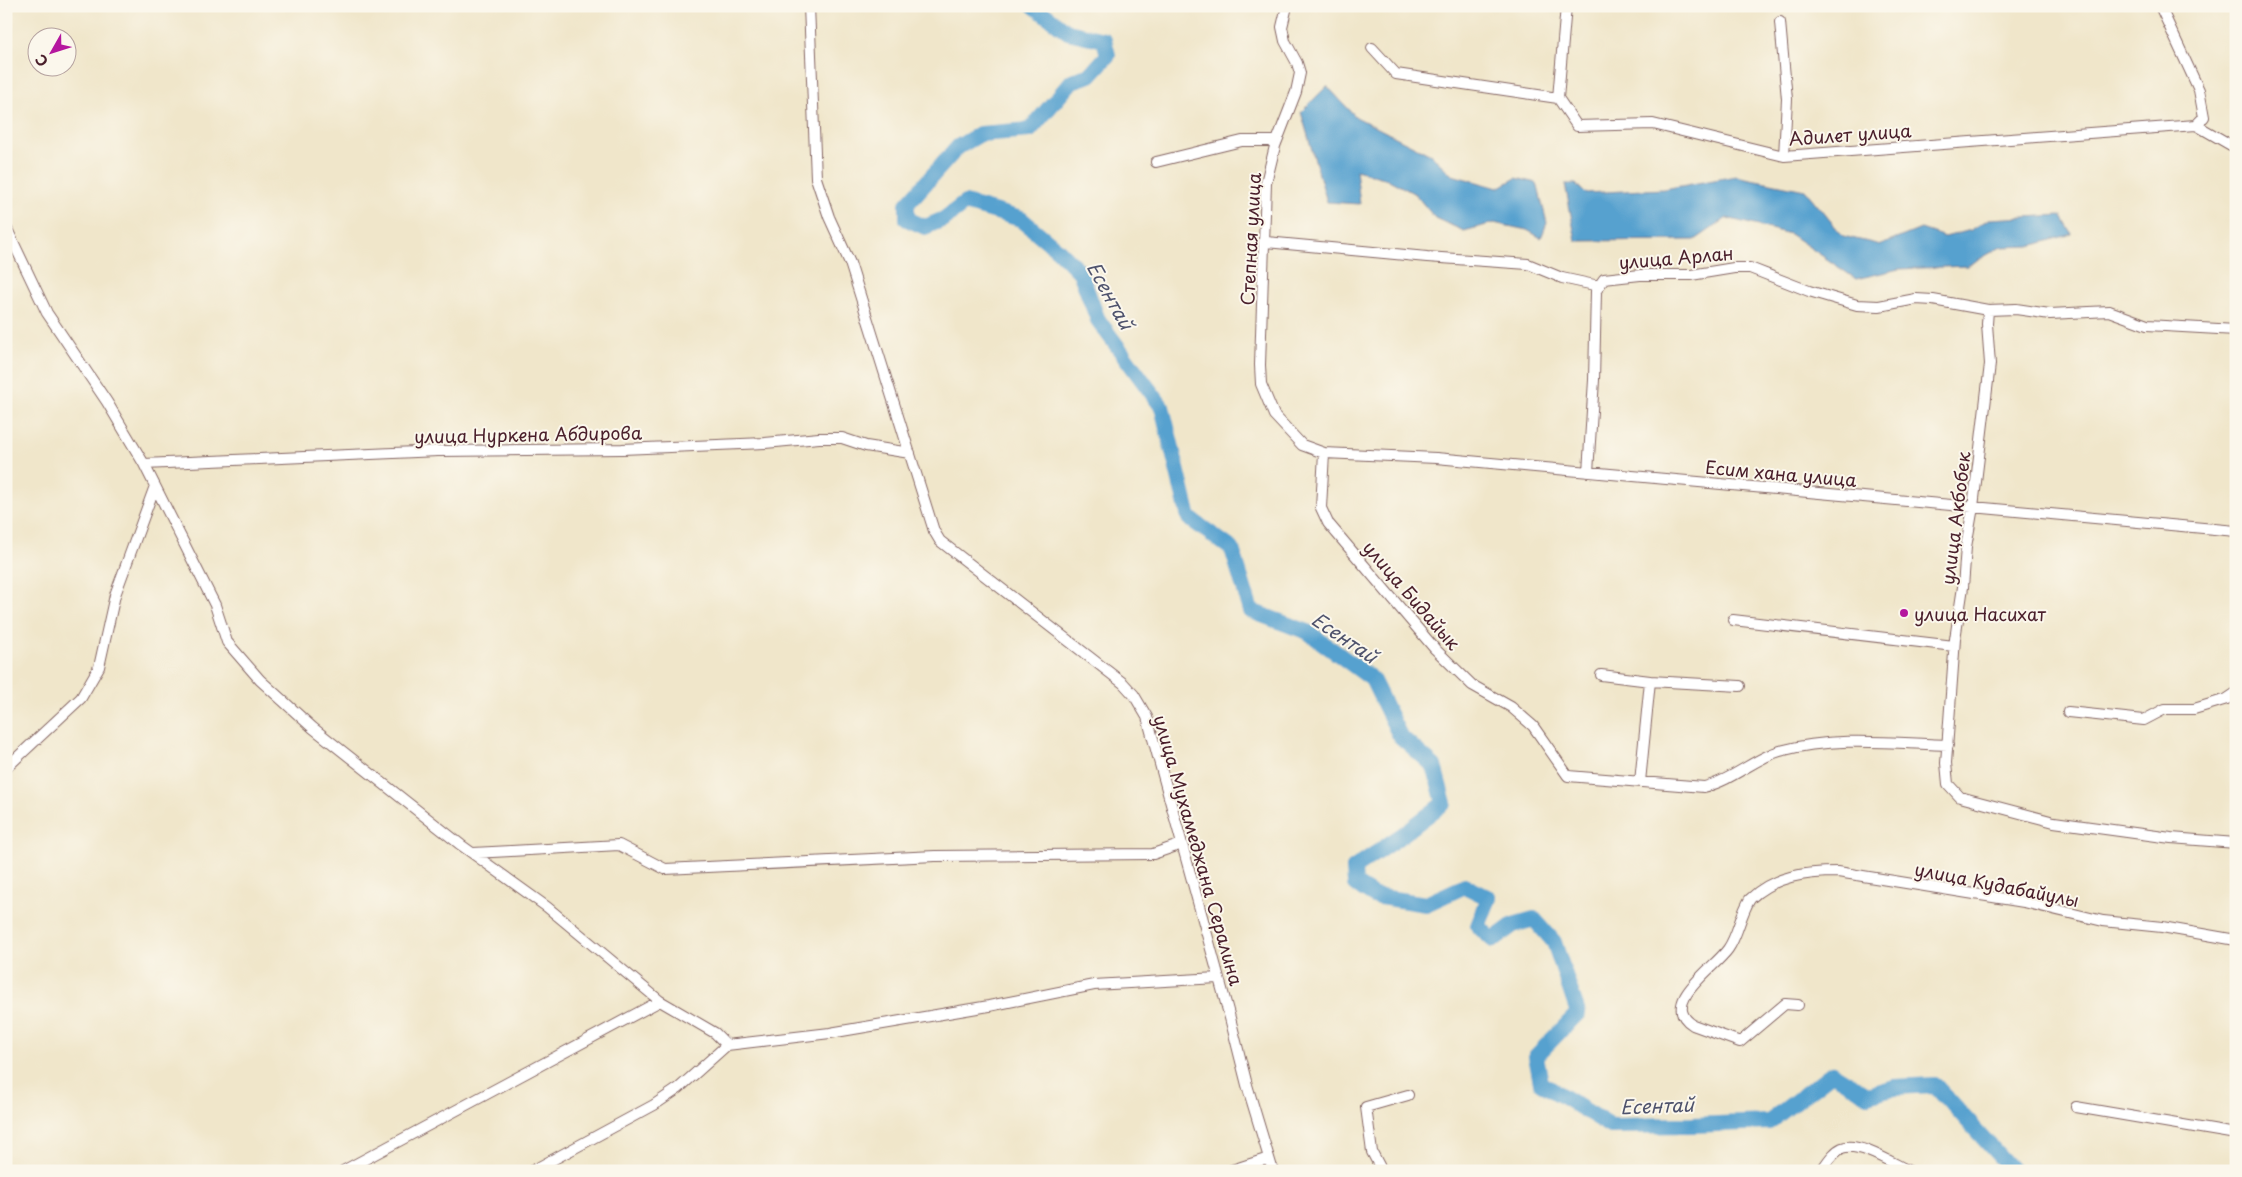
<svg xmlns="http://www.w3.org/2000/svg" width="2242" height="1177" viewBox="0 0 2242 1177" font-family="'Playpen Sans',sans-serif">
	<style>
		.water { fill: #57a1cf; stroke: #50607d }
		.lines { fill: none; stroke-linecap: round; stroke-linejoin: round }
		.river { stroke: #57a1cf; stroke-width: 16 }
		.minor-casing { stroke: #846563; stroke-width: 12 }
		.minor { stroke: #fff; stroke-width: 10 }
		.poi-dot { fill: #b5179e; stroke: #fbf7ec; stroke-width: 2 }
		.labels { text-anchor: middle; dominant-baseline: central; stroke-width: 4; stroke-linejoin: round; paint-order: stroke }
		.street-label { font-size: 18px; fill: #4a1f2b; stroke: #fbf7ec }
		.poi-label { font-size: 18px; fill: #4a1f2b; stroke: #fbf7ec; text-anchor: start }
		.water-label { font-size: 19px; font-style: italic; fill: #4f536d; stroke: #fbf7ec }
	</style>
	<rect width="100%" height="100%" fill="#fbf7ec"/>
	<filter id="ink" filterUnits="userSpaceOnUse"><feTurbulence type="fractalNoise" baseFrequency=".02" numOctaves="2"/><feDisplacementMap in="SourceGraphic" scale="10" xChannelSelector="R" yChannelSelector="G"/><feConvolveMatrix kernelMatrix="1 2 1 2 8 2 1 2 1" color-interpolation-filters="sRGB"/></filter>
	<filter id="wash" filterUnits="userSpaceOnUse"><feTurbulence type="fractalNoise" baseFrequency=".0096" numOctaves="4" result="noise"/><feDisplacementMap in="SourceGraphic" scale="20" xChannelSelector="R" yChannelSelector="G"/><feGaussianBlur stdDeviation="1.12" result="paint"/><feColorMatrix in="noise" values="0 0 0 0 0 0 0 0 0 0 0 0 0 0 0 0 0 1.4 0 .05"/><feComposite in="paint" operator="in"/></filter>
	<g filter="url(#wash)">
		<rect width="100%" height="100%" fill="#f0e6ca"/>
		<path class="water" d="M1327,86L1356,117L1431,155L1452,175L1498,188L1516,178L1537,183L1547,223L1541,238L1527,230L1494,223L1464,231L1435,218L1415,194L1387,179L1356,170L1360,204L1327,202L1301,112Z
			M1736,176L1805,190L1843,236L1881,245L1921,229L1945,237L1971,230L1989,219L2061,215L2072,234L2030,246L2001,247L1967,266L1899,269L1856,279L1790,234L1727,218L1695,240L1576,241L1565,184H1576L1585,193L1664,189Z"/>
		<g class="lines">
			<path class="river" d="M1034,6L1068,32L1104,40L1108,55L1090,75L1072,81L1030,130L980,134L958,147L907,204V219L925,227L944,219L965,203L1021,219L1058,250L1080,272L1098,320L1162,407L1189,518L1232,549L1251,611L1308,632L1372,679L1400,736L1434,766L1444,803L1402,835L1354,868L1355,884L1374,896L1426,904L1465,886L1489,898L1478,926L1493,940L1513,925L1534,919L1554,942L1578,1013L1536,1056L1541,1083L1611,1126L1692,1125L1769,1122L1832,1073L1868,1095L1894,1087L1935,1085L2013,1171"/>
		</g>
	</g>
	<g filter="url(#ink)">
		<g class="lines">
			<defs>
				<path id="minor" d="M809,6L816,178L829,217L850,263L934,531L940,541L1123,683L1134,695L1147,717L1230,1018L1247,1085L1273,1171
					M1287,6L1282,27L1285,41L1297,63L1300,73L1296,92L1275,146L1266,183L1260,365L1261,384L1274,415L1302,445L1324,453L1436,458L2236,531
					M2160,6L2199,90L2204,117L2196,125
					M1780,22L1787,99L1784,156
					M1372,48L1396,74L1558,98L1577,126L1653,124L1784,156L2196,125L2236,148
					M1558,98L1566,6
					M1156,162L1242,141H1277
					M6,227L47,313L107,402L144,464L215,605L227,642L260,680L313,728L461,845L547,907L660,1001L715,1033L727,1045L830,1033L989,1006L1094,985L1218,978
					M1266,242L1427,257L1528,264L1562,278L1599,286L1604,279L1640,275H1691L1734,268H1750L1809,291L1857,305L1879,306L1916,299L1933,300L1988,310L2016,309L2050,314L2109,311L2147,325L2236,330
					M1988,310L1987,324L1990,364L1973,507L1966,547L1963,587L1955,639L1946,763L1948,784L1960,797L2054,822L2171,838L2236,843
					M1324,453L1321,508L1328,523L1435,649L1472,685L1511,707L1533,726L1568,776L1704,787C1733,780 1755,758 1780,751C1835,736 1891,743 1948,745
					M144,464L438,451L622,449L765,443L819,438H842L866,446L910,453
					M1588,472L1594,380L1596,291L1599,286
					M1733,620L1954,646
					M1601,675L1650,681
					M2068,712L2144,720L2165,709H2194L2227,699L2236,693
					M6,768L81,698L99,667L115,595L155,486
					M1640,782L1650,681L1740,686
					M473,853L619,845L665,869L935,856L1153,854L1182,844
					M1798,1005L1785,1004L1740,1042L1693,1025C1658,1003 1715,968 1728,949C1738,935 1740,915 1750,899C1774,876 1806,872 1838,872L2024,902L2103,921L2162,927L2236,940
					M2076,1107L2236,1134
					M343,1171L660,1001
					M532,1171L654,1105L679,1088L727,1045
					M1229,1171L1269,1158
					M1382,1171L1372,1152L1366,1107L1408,1095
					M1821,1171C1827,1163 1833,1152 1842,1148C1858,1141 1894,1164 1909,1171"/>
			</defs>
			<use href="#minor" class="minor-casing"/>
			<use href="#minor" class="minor"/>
		</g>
	</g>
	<circle class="poi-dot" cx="1904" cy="613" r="5"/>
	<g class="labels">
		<g class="street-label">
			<text transform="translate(1850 134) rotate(-4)">Адилет улица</text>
			<text transform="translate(1250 239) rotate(-87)">Степная улица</text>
			<text transform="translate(1676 257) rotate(-5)">улица Арлан</text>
			<text transform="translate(528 434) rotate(-1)">улица Нуркена Абдирова</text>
			<text transform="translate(1781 473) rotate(5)">Есим хана улица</text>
			<text transform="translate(1955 518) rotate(-83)">улица Акбобек</text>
			<text transform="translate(1412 595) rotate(49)">улица Бидайык</text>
			<text transform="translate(1199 850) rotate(74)">улица Мухамеджана Сералина</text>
			<text transform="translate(1997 884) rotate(11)">улица Кудабайулы</text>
		</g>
		<g class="poi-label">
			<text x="1914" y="613">улица Насихат</text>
		</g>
		<g class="water-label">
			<text transform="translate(1111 295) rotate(61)">Есентай</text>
			<text transform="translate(1345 637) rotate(34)">Есентай</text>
			<text transform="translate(1657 1105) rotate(-2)">Есентай</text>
		</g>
	</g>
	<rect width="2242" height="1177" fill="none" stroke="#fbf7ec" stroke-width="25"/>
	<g transform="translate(52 52) rotate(231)"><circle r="24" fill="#fbf7ec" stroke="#b4a19f"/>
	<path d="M0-4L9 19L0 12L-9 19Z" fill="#b5179e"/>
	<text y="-8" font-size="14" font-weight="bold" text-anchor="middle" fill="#4a1f2b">С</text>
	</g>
</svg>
